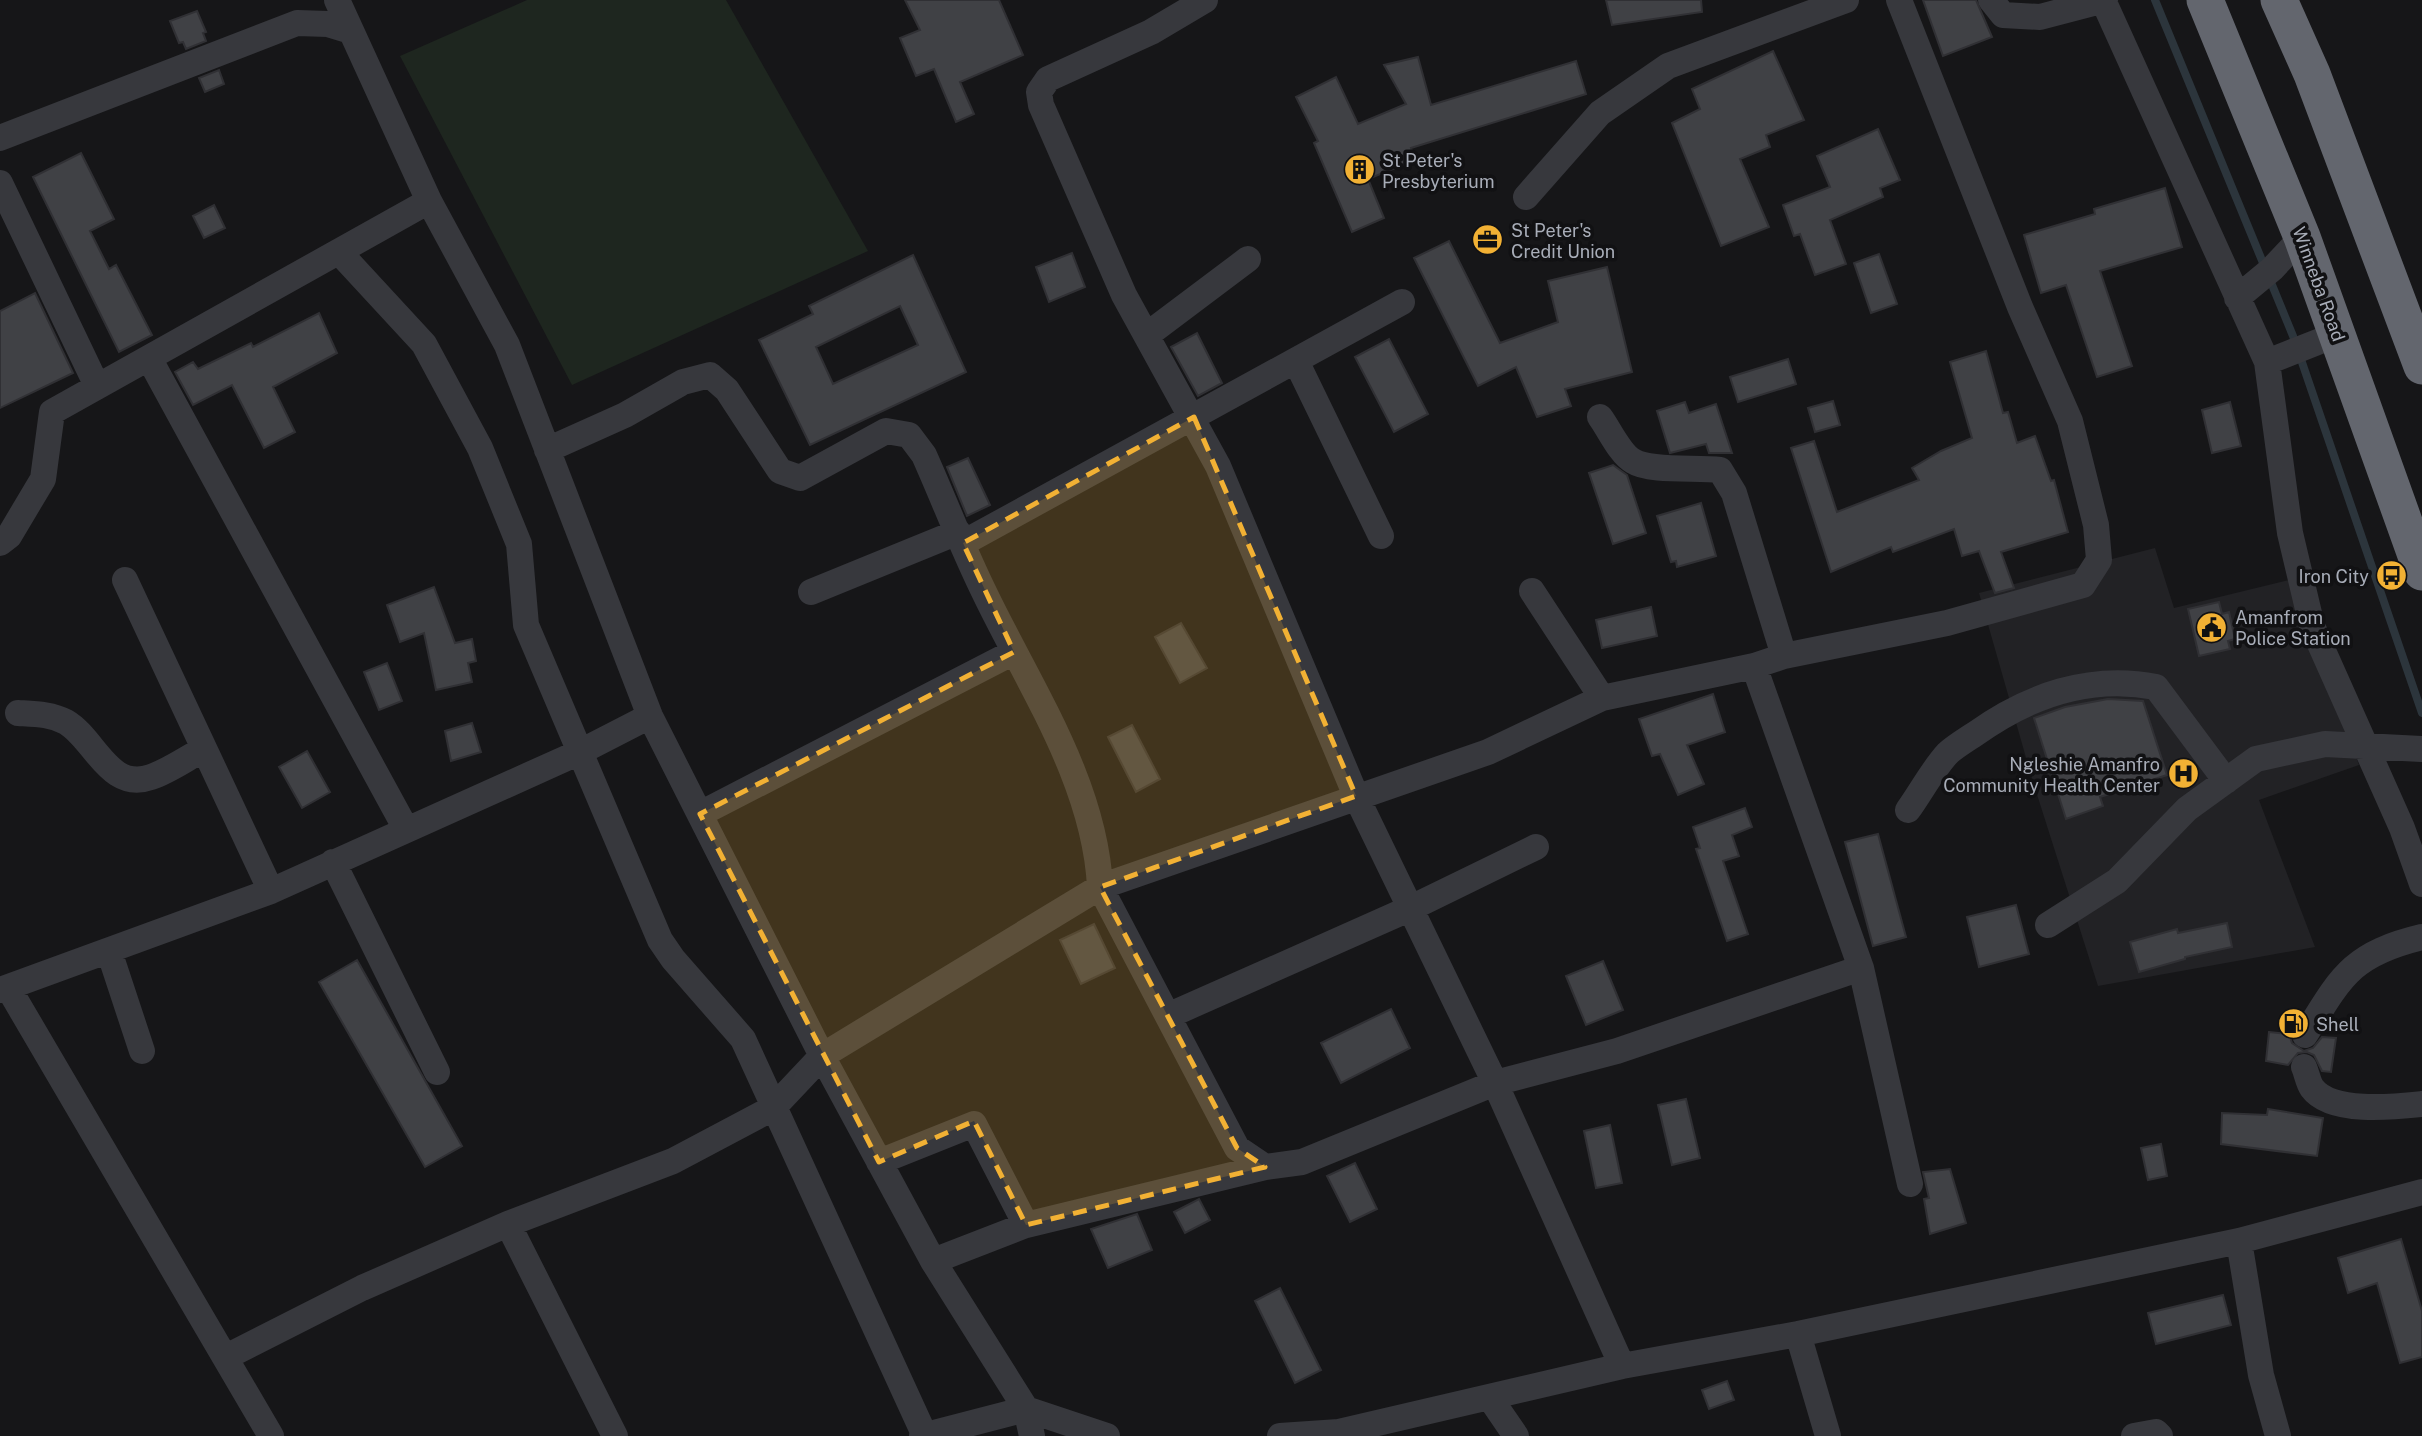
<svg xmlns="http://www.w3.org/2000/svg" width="2422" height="1436" viewBox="0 0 2422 1436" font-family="'Public Sans',sans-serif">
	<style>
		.built { fill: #222225 }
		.green { fill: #1e261f }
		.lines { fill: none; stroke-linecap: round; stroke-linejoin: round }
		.stream { stroke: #2c353c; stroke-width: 8 }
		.building { fill: #404145; stroke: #303034; stroke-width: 2; fill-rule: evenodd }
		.minor { stroke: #37383d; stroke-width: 26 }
		.highway { stroke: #63666e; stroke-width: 37 }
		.marked { fill: #f2b134; fill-opacity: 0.2; stroke: #f2b134; stroke-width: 5; stroke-dasharray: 14 9; stroke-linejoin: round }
		.labels { text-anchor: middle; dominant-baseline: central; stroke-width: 7; stroke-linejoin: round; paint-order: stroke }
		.poi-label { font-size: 18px; fill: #a8adb8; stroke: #111113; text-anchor: start }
		.street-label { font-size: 18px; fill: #a8adb8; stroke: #111113 }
	</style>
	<rect width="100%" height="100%" fill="#161618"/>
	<path class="built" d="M2155,548L2174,608L2293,579L2359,765L2259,800L2315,947L2098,986L2033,782L1979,593Z"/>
	<path class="green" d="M527,0H726L868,251L572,385L400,56Z"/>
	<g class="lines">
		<path class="stream" d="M2155,0L2293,336L2422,713"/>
	</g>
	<path class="building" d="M905,0H999L1023,55L960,82L974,114L956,122L934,69L916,76L900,38L920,30Z
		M1606,0H1701L1702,12L1612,25Z
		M1923,0H1976L1992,37L1943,56Z
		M197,11L206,32L203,33L206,41L186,49L183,42L179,43L170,21Z
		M1773,51L1804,120L1766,135L1770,147L1740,159L1769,227L1721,246L1672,123L1700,109L1692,89Z
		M1418,57L1431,105L1576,61L1586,94L1411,148L1415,160L1368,179L1384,218L1352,232L1314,143L1318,141L1296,97L1336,77L1358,124L1406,104L1384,65Z
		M219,70L224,84L205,92L199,78Z
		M1878,129L1900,180L1880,188L1883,197L1830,220L1846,264L1815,275L1800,234L1794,236L1783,205L1830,187L1817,156Z
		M81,153L114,219L90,231L109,269L116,265L152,335L119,352L33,177Z
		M2165,188L2182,247L2100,271L2132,366L2097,377L2066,285L2041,293L2024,235L2095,214L2094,209Z
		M214,205L225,228L204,238L193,216Z
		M1449,241L1500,343L1558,322L1548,281L1607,267L1632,372L1565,389L1571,406L1537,417L1516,367L1478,386L1414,258Z
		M1072,253L1085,287L1049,302L1036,267Z
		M1879,254L1897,304L1871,313L1854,263Z
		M913,255L966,372L810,445L759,340L813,314L809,306ZM900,306L918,345L833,384L816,347Z
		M35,293L73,373L0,408V311Z
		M319,313L337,353L273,387L295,432L264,448L232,385L193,405L175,372L193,362L198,369L251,343L253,347Z
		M1197,333L1222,383L1198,396L1171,347Z
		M1389,339L1428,414L1394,432L1355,357Z
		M1986,351L2003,413L2008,412L2017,443L2035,436L2051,481L2054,480L2068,532L2001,552L2014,588L1995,593L1979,551L1962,556L1954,529L1893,552L1891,547L1831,572L1791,448L1814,441L1837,512L1919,480L1912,468L1941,451L1972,438L1950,362Z
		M1788,359L1796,384L1738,402L1730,377Z
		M1833,401L1840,425L1815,432L1808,408Z
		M1685,402L1689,413L1716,404L1732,453H1709L1706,444L1670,453L1657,411Z
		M2230,402L2241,446L2212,453L2202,410Z
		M968,458L990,505L967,516L947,467Z
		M1613,465L1627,475L1646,533L1613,544L1589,473Z
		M1701,503L1716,556L1677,567L1676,561L1671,562L1657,516Z
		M434,587L455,643L472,639L476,661L468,663L472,682L436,690L424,633L400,642L387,605Z
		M2219,602L2222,614L2229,612L2235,639L2228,641L2230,649L2199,656L2188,609Z
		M1651,607L1657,636L1602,648L1596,620Z
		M1181,623L1207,668L1180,683L1155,637Z
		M387,663L402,701L379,710L364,672Z
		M1713,694L1725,732L1687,745L1704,784L1678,795L1660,754L1652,756L1639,719Z
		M2108,699L2143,701L2167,775L2100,797L2103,806L2066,819L2034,718L2065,707Z
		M472,723L481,752L451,761L445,731Z
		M1132,725L1160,779L1136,792L1108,737Z
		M307,751L330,792L302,808L279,767Z
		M1745,808L1752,827L1732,835L1739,856L1723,861L1748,934L1727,941L1696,849L1700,848L1693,827Z
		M1878,834L1906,937L1873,946L1845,842Z
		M2016,905L2029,954L1979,967L1967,917Z
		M2227,923L2232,947L2185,957V959L2139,972L2130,942L2177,929L2178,933Z
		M1094,924L1115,968L1081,984L1060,940Z
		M357,960L462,1146L425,1167L319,982Z
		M1603,961L1623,1010L1586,1025L1566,976Z
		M1391,1009L1410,1048L1341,1083L1321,1043Z
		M2269,1032L2289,1034L2292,1043L2304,1051L2313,1048L2322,1037L2336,1038L2331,1072L2322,1071L2314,1055L2307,1052L2298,1053L2288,1065L2266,1061Z
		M1686,1099L1700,1158L1672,1165L1658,1105Z
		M2268,1109L2323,1118L2317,1156L2221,1144L2222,1113L2267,1115Z
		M1610,1125L1622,1183L1596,1188L1584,1131Z
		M2161,1144L2167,1176L2148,1180L2141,1148Z
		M1355,1163L1377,1209L1350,1222L1327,1176Z
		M1950,1169L1966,1223L1930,1234L1924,1199L1929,1198L1923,1172Z
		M1199,1199L1210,1220L1185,1233L1174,1212Z
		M1137,1214L1152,1250L1108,1268L1091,1229Z
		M2401,1239L2422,1311V1357L2400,1363L2377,1283L2348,1293L2338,1258Z
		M1280,1288L1321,1370L1295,1383L1255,1301Z
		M2223,1295L2231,1325L2156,1344L2148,1313Z
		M1727,1381L1734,1400L1709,1409L1702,1390Z"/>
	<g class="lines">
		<path class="minor" d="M337,0L429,201L507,345L650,716L822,1056L933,1261L1026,1409L1032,1436
			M1205,0L1151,32L1048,79L1039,92L1041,105L1124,295L1218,466L1356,796L1495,1083L1622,1366
			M1991,0L2003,15L2040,17L2105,0
			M2103,0L2267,362L2290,533L2312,626L2402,828L2422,884
			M0,138L297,23L328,24L351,31
			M0,183L97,386
			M1526,197L1600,113L1668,66L1846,0
			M339,252L424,344L480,448L519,544L526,625L660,940L673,959L743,1039L925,1436
			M2237,298L2272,269L2302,237
			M1147,335L1248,259
			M149,358L406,829
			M1296,361L1381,536
			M2267,362L2338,334
			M1600,417C1609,429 1620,454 1633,461C1650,472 1697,467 1720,470L1734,493L1784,656
			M547,450L625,415L683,382L710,375L727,390L780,471L800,478L886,431L909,435L924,455C945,502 963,550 986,596C1030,687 1095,783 1100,887L1237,1148L1265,1167L1302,1162L1495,1083L1617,1051L1861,968
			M0,543L9,536L43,479L52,412L429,201
			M963,543L1402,302
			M125,580L271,891
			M1532,591L1602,698
			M811,592L958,532
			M1754,666L1861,968L1910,1184
			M18,713C35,714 51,714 66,722C95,739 109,792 151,777C169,771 187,758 204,749
			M1908,810C1921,792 1933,769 1948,753C1956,746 1966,740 1975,734C2028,696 2090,674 2156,687L2226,781
			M700,814L1014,652
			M333,862L437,1072
			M2048,925L2117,881L2187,809L2256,759L2325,744L2422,749
			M109,951L142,1051
			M9,989L271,1436
			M0,990L271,891L580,752L650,716
			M1170,1015L1411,908L1536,847
			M2305,1035C2341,977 2351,954 2422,937
			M2304,1067C2307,1074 2308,1082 2312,1088C2331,1114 2394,1107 2422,1104
			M879,1162L974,1124L1026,1225
			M508,1224L615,1436
			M2239,1241L2261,1375L2278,1436
			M933,1261L1026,1225L1265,1167
			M1798,1334L1828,1436
			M226,1357L362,1288L508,1224L673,1161L773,1108L822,1056L1100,887L1488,752L1602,698L1754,666L1784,656L1947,623L2083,585L2099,560L2096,525L2070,421L2020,307L1899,0
			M1490,1398L1516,1436
			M922,1436L1026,1409L1107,1436
			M1280,1436L1339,1432L1622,1366L1798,1334L2239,1241L2422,1192
			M2134,1436L2156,1432L2160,1436"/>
		<path class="highway" d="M2205,0L2302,237L2422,572
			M2279,0L2312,74L2422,366"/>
	</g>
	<path class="marked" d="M1194,417L1356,796L1100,887L1237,1148L1265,1167L1026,1225L974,1121L879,1162L700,814L1014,652L963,543Z"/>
	<defs>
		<symbol id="building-disc" viewBox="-11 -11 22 22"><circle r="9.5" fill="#f2b134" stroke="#111113"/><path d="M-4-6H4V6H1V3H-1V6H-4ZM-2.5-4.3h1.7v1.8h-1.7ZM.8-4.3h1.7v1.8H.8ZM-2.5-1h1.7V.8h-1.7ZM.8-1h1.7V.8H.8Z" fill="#111"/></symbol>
		<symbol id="office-disc" viewBox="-11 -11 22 22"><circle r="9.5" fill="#f2b134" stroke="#111113"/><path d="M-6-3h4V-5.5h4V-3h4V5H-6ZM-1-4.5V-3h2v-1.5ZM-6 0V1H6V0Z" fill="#111"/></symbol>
		<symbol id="bus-disc" viewBox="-11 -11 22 22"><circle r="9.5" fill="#f2b134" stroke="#111113"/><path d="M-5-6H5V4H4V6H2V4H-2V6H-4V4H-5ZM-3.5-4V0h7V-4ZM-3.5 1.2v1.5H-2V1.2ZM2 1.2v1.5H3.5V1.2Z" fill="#111"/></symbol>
		<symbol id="civic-disc" viewBox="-11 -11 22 22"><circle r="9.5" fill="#f2b134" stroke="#111113"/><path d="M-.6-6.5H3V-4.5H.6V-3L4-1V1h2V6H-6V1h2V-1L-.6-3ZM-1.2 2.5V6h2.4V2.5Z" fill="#111"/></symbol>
		<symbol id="hospital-disc" viewBox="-11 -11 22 22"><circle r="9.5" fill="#f2b134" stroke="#111113"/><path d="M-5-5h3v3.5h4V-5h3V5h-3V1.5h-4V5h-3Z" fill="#111"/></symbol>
		<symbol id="fuel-disc" viewBox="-11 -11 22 22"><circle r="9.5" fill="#f2b134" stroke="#111113"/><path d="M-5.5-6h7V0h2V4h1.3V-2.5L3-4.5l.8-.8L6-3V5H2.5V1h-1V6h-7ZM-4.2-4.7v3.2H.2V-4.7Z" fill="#111"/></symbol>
	</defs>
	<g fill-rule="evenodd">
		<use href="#building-disc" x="1342" y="152" width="35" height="35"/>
		<use href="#office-disc" x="1470" y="222" width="35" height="35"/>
		<use href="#bus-disc" x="2374" y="558" width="35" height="35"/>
		<use href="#civic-disc" x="2194" y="610" width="35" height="35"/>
		<use href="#hospital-disc" x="2166" y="756" width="35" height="35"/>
		<use href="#fuel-disc" x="2276" y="1006" width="35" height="35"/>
	</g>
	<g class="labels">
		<g class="poi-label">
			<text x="1382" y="160">St Peter's<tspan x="1382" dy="21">Presbyterium</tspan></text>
			<text x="1511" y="230">St Peter's<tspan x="1511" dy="21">Credit Union</tspan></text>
			<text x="2369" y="576" text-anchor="end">Iron City</text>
			<text x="2235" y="617">Amanfrom<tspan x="2235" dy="21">Police Station</tspan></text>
			<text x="2160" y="764" text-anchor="end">Ngleshie Amanfro<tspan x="2160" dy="21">Community Health Center</tspan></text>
			<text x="2316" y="1024">Shell</text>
		</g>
		<g class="street-label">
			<text transform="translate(2319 284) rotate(70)">Winneba Road</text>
		</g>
	</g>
</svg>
